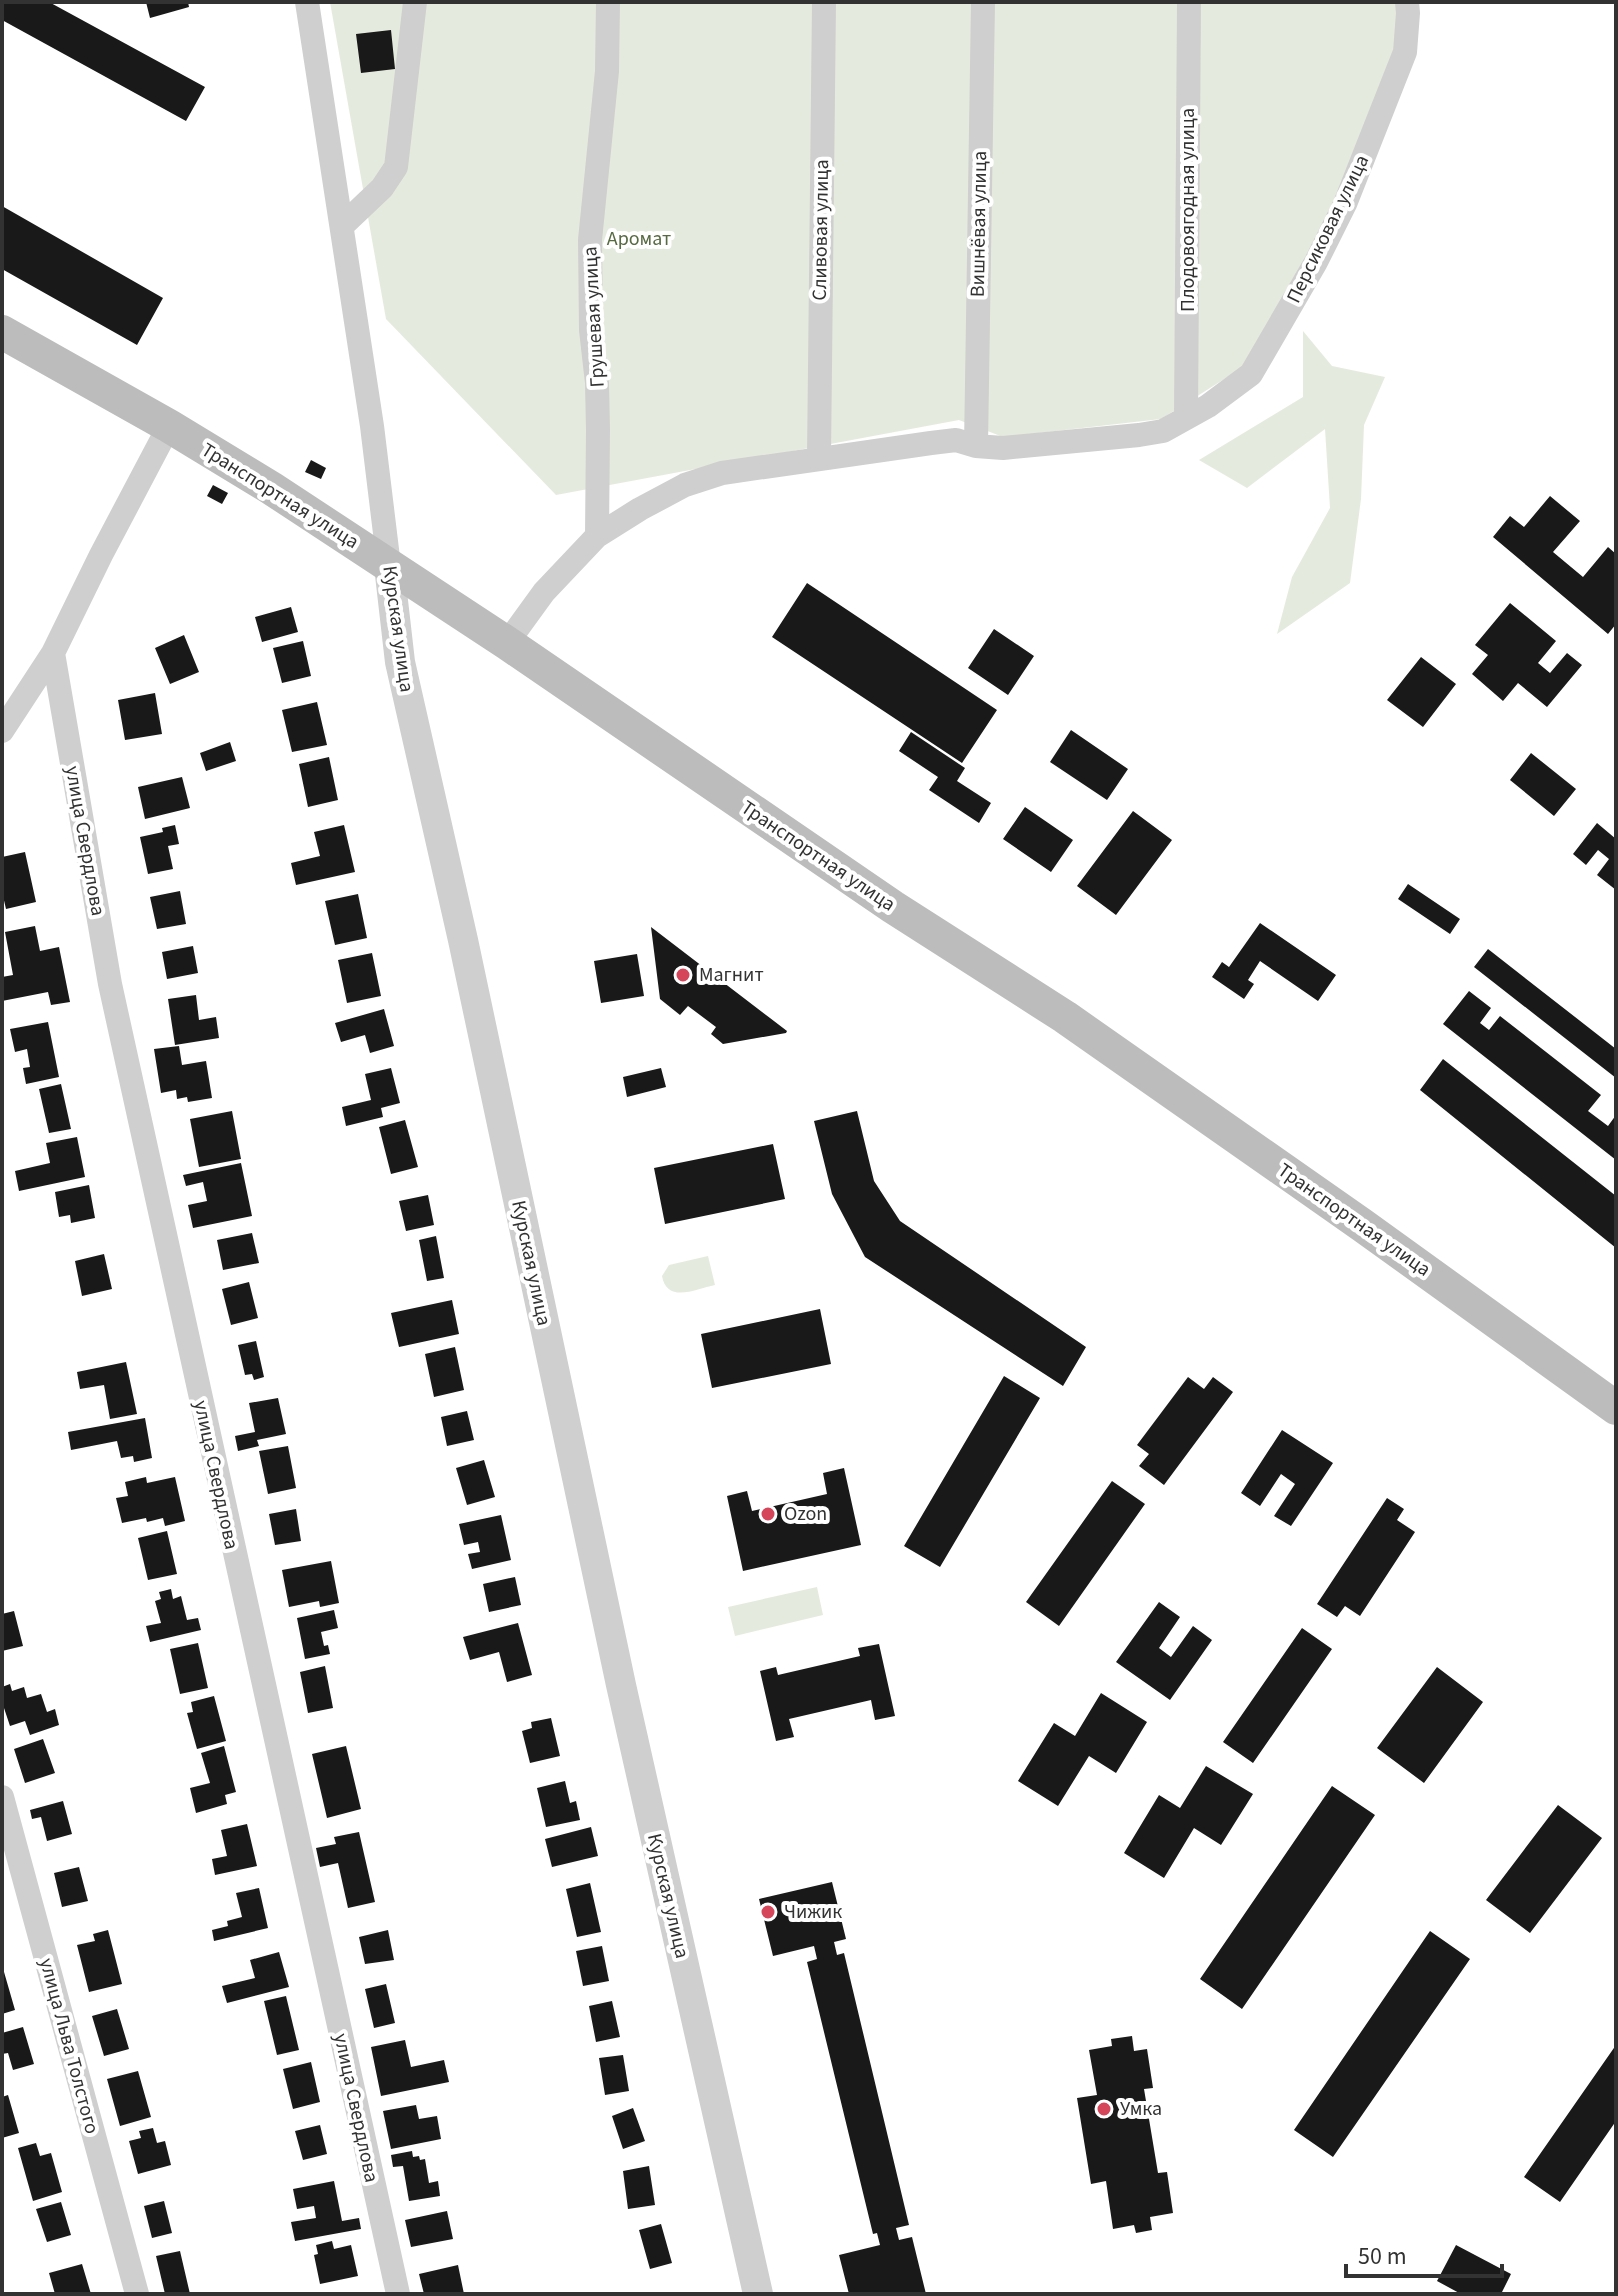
<svg xmlns="http://www.w3.org/2000/svg" width="1618" height="2296" viewBox="0 0 1618 2296" font-family="'Source Sans 3',sans-serif">
	<style>
		.green { fill: #e5eade }
		.building { fill: #191919 }
		.lines { fill: none; stroke-linecap: round; stroke-linejoin: round }
		.minor { stroke: #cfcfcf; stroke-width: 24 }
		.tertiary { stroke: #cfcfcf; stroke-width: 30 }
		.secondary { stroke: #bcbcbc; stroke-width: 34 }
		.poi-dot { fill: #d6465b; stroke: #fff; stroke-width: 3 }
		.labels { text-anchor: middle; dominant-baseline: central; stroke-width: 8; stroke-linejoin: round; paint-order: stroke }
		.street-label { font-size: 20px; fill: #323232; stroke: #fff }
		.park-label { font-size: 20px; fill: #586a42; stroke: #fff }
		.poi-label { font-size: 20px; fill: #323232; stroke: #fff; text-anchor: start }
	</style>
	<rect width="100%" height="100%" fill="#fff"/>
	<path class="green" d="M330,2H1419L1341,196L1248,364L1161,419L1003,437L959,420L556,495L386,319Z
		M1303,331L1332,366L1385,377L1364,425L1361,499L1350,583L1277,634L1292,577L1330,508L1325,429L1247,488L1199,460L1303,397Z
		M708,1256L715,1285C696,1289 667,1304 662,1276L669,1265Z
		M817,1587L823,1615L735,1636L728,1607Z"/>
	<path class="building" d="M2,2H49L205,87L186,121L2,20Z
		M146,2H188L189,7L150,18Z
		M391,30L395,69L361,73L356,34Z
		M2,206L163,298L137,345L2,269Z
		M311,460L326,468L321,479L305,472Z
		M213,485L228,493L222,504L207,496Z
		M1550,496L1580,521L1553,552L1583,577L1608,547L1616,554V624L1608,634L1493,537L1510,516L1524,527Z
		M807,583L997,710L962,763L772,637Z
		M1510,603L1556,641L1538,663L1550,673L1567,653L1582,665L1547,707L1518,683L1503,701L1472,674L1488,655L1475,645Z
		M291,607L298,632L262,642L255,617Z
		M994,629L1034,656L1008,695L968,668Z
		M184,635L199,672L170,684L155,648Z
		M303,641L311,676L282,683L273,648Z
		M1421,657L1456,684L1423,727L1387,700Z
		M155,693L162,734L125,740L118,700Z
		M317,702L327,745L292,752L282,710Z
		M1071,730L1128,769L1107,800L1050,762Z
		M911,732L965,768L957,781L991,803L979,823L929,790L938,777L899,751Z
		M230,742L236,761L206,771L200,753Z
		M1531,753L1576,789L1554,816L1510,780Z
		M329,757L338,800L308,807L299,764Z
		M182,777L190,808L145,819L138,787Z
		M1025,807L1073,840L1051,872L1003,839Z
		M1133,811L1172,840L1116,915L1077,886Z
		M1597,823L1616,839V890L1597,875L1609,859L1598,850L1586,865L1573,854Z
		M175,825L179,844L168,846L173,869L148,874L140,837L163,832L162,828Z
		M344,825L355,872L296,885L291,863L320,856L314,832Z
		M25,852L36,902L6,909L2,892V857Z
		M1408,884L1460,919L1450,934L1398,899Z
		M180,891L186,924L157,929L150,897Z
		M358,894L367,938L335,945L325,901Z
		M1260,923L1336,975L1318,1001L1260,961L1248,980L1254,984L1244,999L1212,977L1222,962L1229,967Z
		M35,926L40,951L59,947L70,1002L51,1005L48,992L2,1001V977L13,975L5,932Z
		M651,927L787,1031L786,1033L723,1044L711,1034L716,1027L688,1006L680,1015L660,999Z
		M193,946L198,973L167,979L162,952Z
		M1488,949L1616,1049V1078L1474,967Z
		M372,953L381,996L347,1003L338,960Z
		M637,954L644,996L601,1003L594,961Z
		M1469,991L1491,1008L1480,1023L1489,1030L1500,1016L1601,1095L1588,1111L1608,1126L1616,1115V1160L1443,1024Z
		M196,995L199,1020L216,1017L219,1038L175,1045L168,999Z
		M384,1009L394,1046L370,1053L365,1035L341,1042L335,1023Z
		M48,1022L59,1077L26,1084L23,1068L30,1067L27,1049L15,1052L10,1029Z
		M179,1046L182,1065L206,1061L212,1098L188,1102L187,1097L177,1099L176,1090L161,1093L154,1049Z
		M1443,1059L1616,1196V1248L1420,1090Z
		M391,1068L400,1103L381,1108L383,1117L346,1126L342,1107L371,1100L365,1074Z
		M661,1068L666,1087L627,1097L623,1077Z
		M61,1084L71,1129L49,1133L39,1089Z
		M232,1111L241,1159L199,1167L190,1119Z
		M857,1111L874,1181L900,1221L1086,1347L1063,1386L865,1257L832,1194L814,1121Z
		M405,1120L418,1167L391,1174L379,1127Z
		M77,1137L85,1177L19,1191L15,1171L50,1163L46,1143Z
		M773,1144L785,1199L665,1224L654,1168Z
		M241,1163L252,1216L193,1228L188,1205L207,1201L203,1182L186,1186L183,1175Z
		M89,1185L95,1218L71,1223L70,1215L59,1217L55,1192Z
		M428,1195L434,1225L406,1231L399,1201Z
		M252,1233L259,1263L223,1270L217,1240Z
		M436,1236L444,1278L427,1281L419,1240Z
		M104,1254L112,1289L82,1296L75,1261Z
		M249,1282L258,1318L231,1325L222,1289Z
		M452,1300L459,1334L399,1347L391,1313Z
		M820,1309L831,1364L712,1388L701,1334Z
		M256,1341L264,1377L254,1380L252,1374L245,1375L238,1345Z
		M455,1347L464,1390L434,1397L425,1354Z
		M126,1362L137,1414L110,1419L104,1385L80,1389L77,1372Z
		M1004,1376L1040,1398L940,1567L904,1546Z
		M1188,1377L1204,1389L1213,1377L1233,1392L1164,1485L1139,1466L1149,1454L1137,1445Z
		M278,1398L286,1434L257,1440L259,1446L238,1451L235,1436L255,1432L249,1403Z
		M467,1411L474,1440L447,1446L441,1417Z
		M145,1418L152,1458L134,1462L133,1456L121,1458L117,1441L71,1450L68,1432Z
		M1282,1430L1333,1463L1291,1526L1274,1516L1295,1484L1281,1474L1260,1506L1241,1493Z
		M288,1446L296,1488L268,1494L259,1451Z
		M484,1460L495,1497L467,1505L456,1468Z
		M844,1468L861,1545L743,1571L727,1496L747,1491L752,1511L827,1494L823,1473Z
		M146,1477L147,1483L175,1477L185,1521L165,1526L163,1518L147,1522L146,1518L122,1523L116,1498L128,1496L125,1482Z
		M1112,1481L1145,1504L1059,1626L1026,1602Z
		M1387,1498L1404,1509L1397,1520L1415,1532L1360,1616L1345,1606L1337,1617L1317,1604Z
		M296,1509L301,1541L275,1545L269,1514Z
		M501,1515L511,1560L472,1569L468,1554L480,1552L478,1542L464,1545L459,1524Z
		M167,1531L177,1574L148,1580L138,1538Z
		M331,1561L339,1603L320,1607L319,1601L289,1607L282,1570Z
		M515,1577L521,1605L489,1612L483,1584Z
		M171,1589L173,1599L181,1596L187,1620L198,1618L201,1630L150,1642L146,1626L161,1623L155,1601L161,1599L159,1592Z
		M1159,1602L1180,1617L1159,1648L1171,1657L1193,1626L1212,1640L1170,1700L1116,1662Z
		M334,1610L338,1628L321,1632L324,1646L328,1645L330,1654L305,1659L297,1618Z
		M14,1611L23,1646L2,1651V1614Z
		M518,1623L532,1675L507,1682L499,1652L470,1660L463,1637Z
		M1302,1628L1332,1649L1253,1763L1223,1742Z
		M198,1643L208,1688L180,1694L170,1649Z
		M879,1644L895,1716L875,1720L871,1700L789,1719L794,1737L776,1741L760,1671L776,1667L778,1675L860,1656L858,1648Z
		M325,1666L333,1708L308,1713L300,1672Z
		M1437,1667L1483,1702L1424,1783L1377,1748Z
		M10,1684L12,1691L24,1687L27,1698L41,1694L47,1712L55,1709L59,1725L30,1735L25,1721L10,1726L2,1702V1687Z
		M1101,1693L1147,1722L1116,1773L1089,1756L1058,1806L1018,1781L1054,1723L1075,1736Z
		M214,1696L226,1741L197,1749L187,1713L193,1712L191,1702Z
		M551,1718L560,1756L530,1763L522,1731L532,1728L531,1722Z
		M43,1739L55,1773L25,1783L14,1749Z
		M224,1746L236,1792L225,1795L227,1804L196,1813L190,1788L210,1783L201,1753Z
		M346,1746L361,1809L327,1818L312,1754Z
		M1206,1766L1253,1794L1221,1845L1194,1828L1164,1878L1124,1853L1159,1795L1180,1808Z
		M565,1781L570,1803L576,1801L580,1820L546,1827L537,1788Z
		M1332,1786L1375,1815L1242,2009L1200,1979Z
		M63,1801L72,1834L47,1841L41,1817L32,1819L30,1810Z
		M1558,1805L1602,1838L1530,1933L1486,1900Z
		M247,1824L257,1866L215,1875L212,1859L227,1856L221,1830Z
		M591,1827L598,1856L552,1867L545,1839Z
		M359,1832L375,1902L348,1908L338,1863L320,1867L316,1848L336,1844L334,1837Z
		M79,1867L88,1901L62,1907L54,1873Z
		M832,1882L846,1939L834,1942L837,1955L844,1953L909,2225L896,2228L899,2240L912,2237L926,2294H849L839,2255L880,2245L877,2233L873,2234L807,1962L817,1959L814,1946L773,1956L759,1899Z
		M590,1883L601,1932L577,1937L566,1889Z
		M259,1888L268,1928L214,1941L212,1930L228,1926L227,1921L242,1917L236,1893Z
		M108,1930L122,1984L89,1992L77,1945L95,1941L93,1934Z
		M388,1930L394,1960L365,1964L359,1937Z
		M1430,1931L1470,1959L1333,2157L1294,2130Z
		M602,1946L609,1981L583,1986L576,1951Z
		M279,1952L289,1987L227,2003L222,1986L255,1978L250,1960Z
		M2,1965L15,2010L2,2014Z
		M386,1984L395,2023L374,2028L365,1989Z
		M286,1996L299,2050L277,2055L264,2001Z
		M612,2001L620,2037L596,2042L589,2006Z
		M117,2009L129,2049L104,2056L92,2016Z
		M23,2027L34,2064L13,2070L8,2053L2,2054V2033Z
		M1132,2036L1134,2051L1147,2049L1153,2088L1144,2089L1158,2173L1167,2172L1173,2213L1150,2217L1152,2230L1136,2233L1134,2225L1113,2229L1106,2181L1091,2184L1077,2098L1097,2095L1089,2050L1112,2046L1111,2039Z
		M405,2040L411,2067L444,2060L449,2082L381,2096L371,2047Z
		M1616,2045V2121L1560,2202L1524,2177Z
		M623,2055L629,2091L605,2095L599,2058Z
		M311,2062L320,2102L293,2109L283,2069Z
		M138,2071L151,2117L120,2126L107,2079Z
		M8,2095L19,2133L2,2138V2097Z
		M416,2105L419,2119L437,2116L441,2139L391,2149L383,2111Z
		M633,2108L645,2141L623,2149L612,2116Z
		M320,2125L327,2154L303,2160L295,2131Z
		M153,2128L157,2143L165,2141L171,2165L138,2174L129,2141L141,2138L139,2131Z
		M36,2143L40,2156L51,2153L62,2192L33,2201L18,2148Z
		M412,2151L413,2157L419,2156L420,2160L425,2159L429,2183L438,2181L440,2196L409,2201L403,2166L393,2167L391,2155Z
		M649,2166L655,2205L628,2209L623,2171Z
		M334,2181L342,2221L359,2218L361,2229L295,2241L291,2222L316,2218L314,2206L297,2209L293,2189Z
		M164,2201L172,2233L152,2238L144,2206Z
		M61,2202L71,2235L47,2242L36,2209Z
		M447,2211L453,2239L411,2247L405,2220Z
		M661,2224L672,2263L650,2269L639,2230Z
		M332,2241L334,2249L351,2245L358,2276L320,2284L314,2255L318,2254L316,2245Z
		M1456,2245L1511,2274L1501,2294H1461L1437,2281Z
		M180,2251L190,2294H165L156,2256Z
		M82,2264L91,2294H55L49,2273Z
		M458,2265L464,2294H424L419,2274Z"/>
	<g class="lines">
		<path class="minor" d="M307,2L372,426L389,566
			M343,225L382,188L396,167L415,2
			M1186,418L1189,2
			M976,446L983,2
			M819,458L824,2
			M597,536L598,430L597,383L591,330L590,240L607,71L608,2
			M507,643L544,592L597,536L640,509L685,485L722,473L931,443L956,440L976,446L1003,448L1139,435L1163,431L1208,406L1251,374L1316,262L1345,204L1405,52L1408,13L1407,2
			M53,653L110,984L398,2294
			M2,731L53,653L101,555L169,426
			M2,1797L137,2294"/>
		<path class="tertiary" d="M389,566L400,662L463,940L621,1685L758,2294"/>
		<path class="secondary" d="M2,332L169,426L271,488L507,643L893,907L1065,1017L1362,1225L1616,1408"/>
	</g>
	<g class="poi-dot">
		<circle cx="683" cy="975" r="8"/>
		<circle cx="768" cy="1514" r="8"/>
		<circle cx="768" cy="1912" r="8"/>
		<circle cx="1104" cy="2109" r="8"/>
	</g>
	<g class="labels">
		<g class="street-label">
			<text transform="translate(1188 210) rotate(-90)">Плодовоягодная улица</text>
			<text transform="translate(979 224) rotate(-89)">Вишнёвая улица</text>
			<text transform="translate(1328 229) rotate(-64)">Персиковая улица</text>
			<text transform="translate(821 230) rotate(-89)">Сливовая улица</text>
			<text transform="translate(594 317) rotate(-93)">Грушевая улица</text>
			<text transform="translate(280 496) rotate(32)">Транспортная улица</text>
			<text transform="translate(398 629) rotate(82)">Курская улица</text>
			<text transform="translate(85 841) rotate(80)">улица Свердлова</text>
			<text transform="translate(818 856) rotate(34)">Транспортная улица</text>
			<text transform="translate(1354 1220) rotate(35)">Транспортная улица</text>
			<text transform="translate(531 1263) rotate(78)">Курская улица</text>
			<text transform="translate(216 1475) rotate(78)">улица Свердлова</text>
			<text transform="translate(668 1896) rotate(77)">Курская улица</text>
			<text transform="translate(69 2046) rotate(75)">улица Льва Толстого</text>
			<text transform="translate(356 2108) rotate(78)">улица Свердлова</text>
		</g>
		<g class="park-label">
			<text x="639" y="239">Аромат</text>
		</g>
		<g class="poi-label">
			<text x="699" y="975">Магнит</text>
			<text x="784" y="1514">Ozon</text>
			<text x="784" y="1912">Чижик</text>
			<text x="1120" y="2109">Умка</text>
		</g>
	</g>
	<rect width="1618" height="2296" fill="none" stroke="#323232" stroke-width="8"/>
	<path d="M1346 2264v12h156v-12" fill="none" stroke="#323232" stroke-width="4"/>
	<text x="1358" y="2264" font-size="24" fill="#323232" stroke="#ffffff" stroke-width="6" paint-order="stroke">50 m</text>
</svg>
